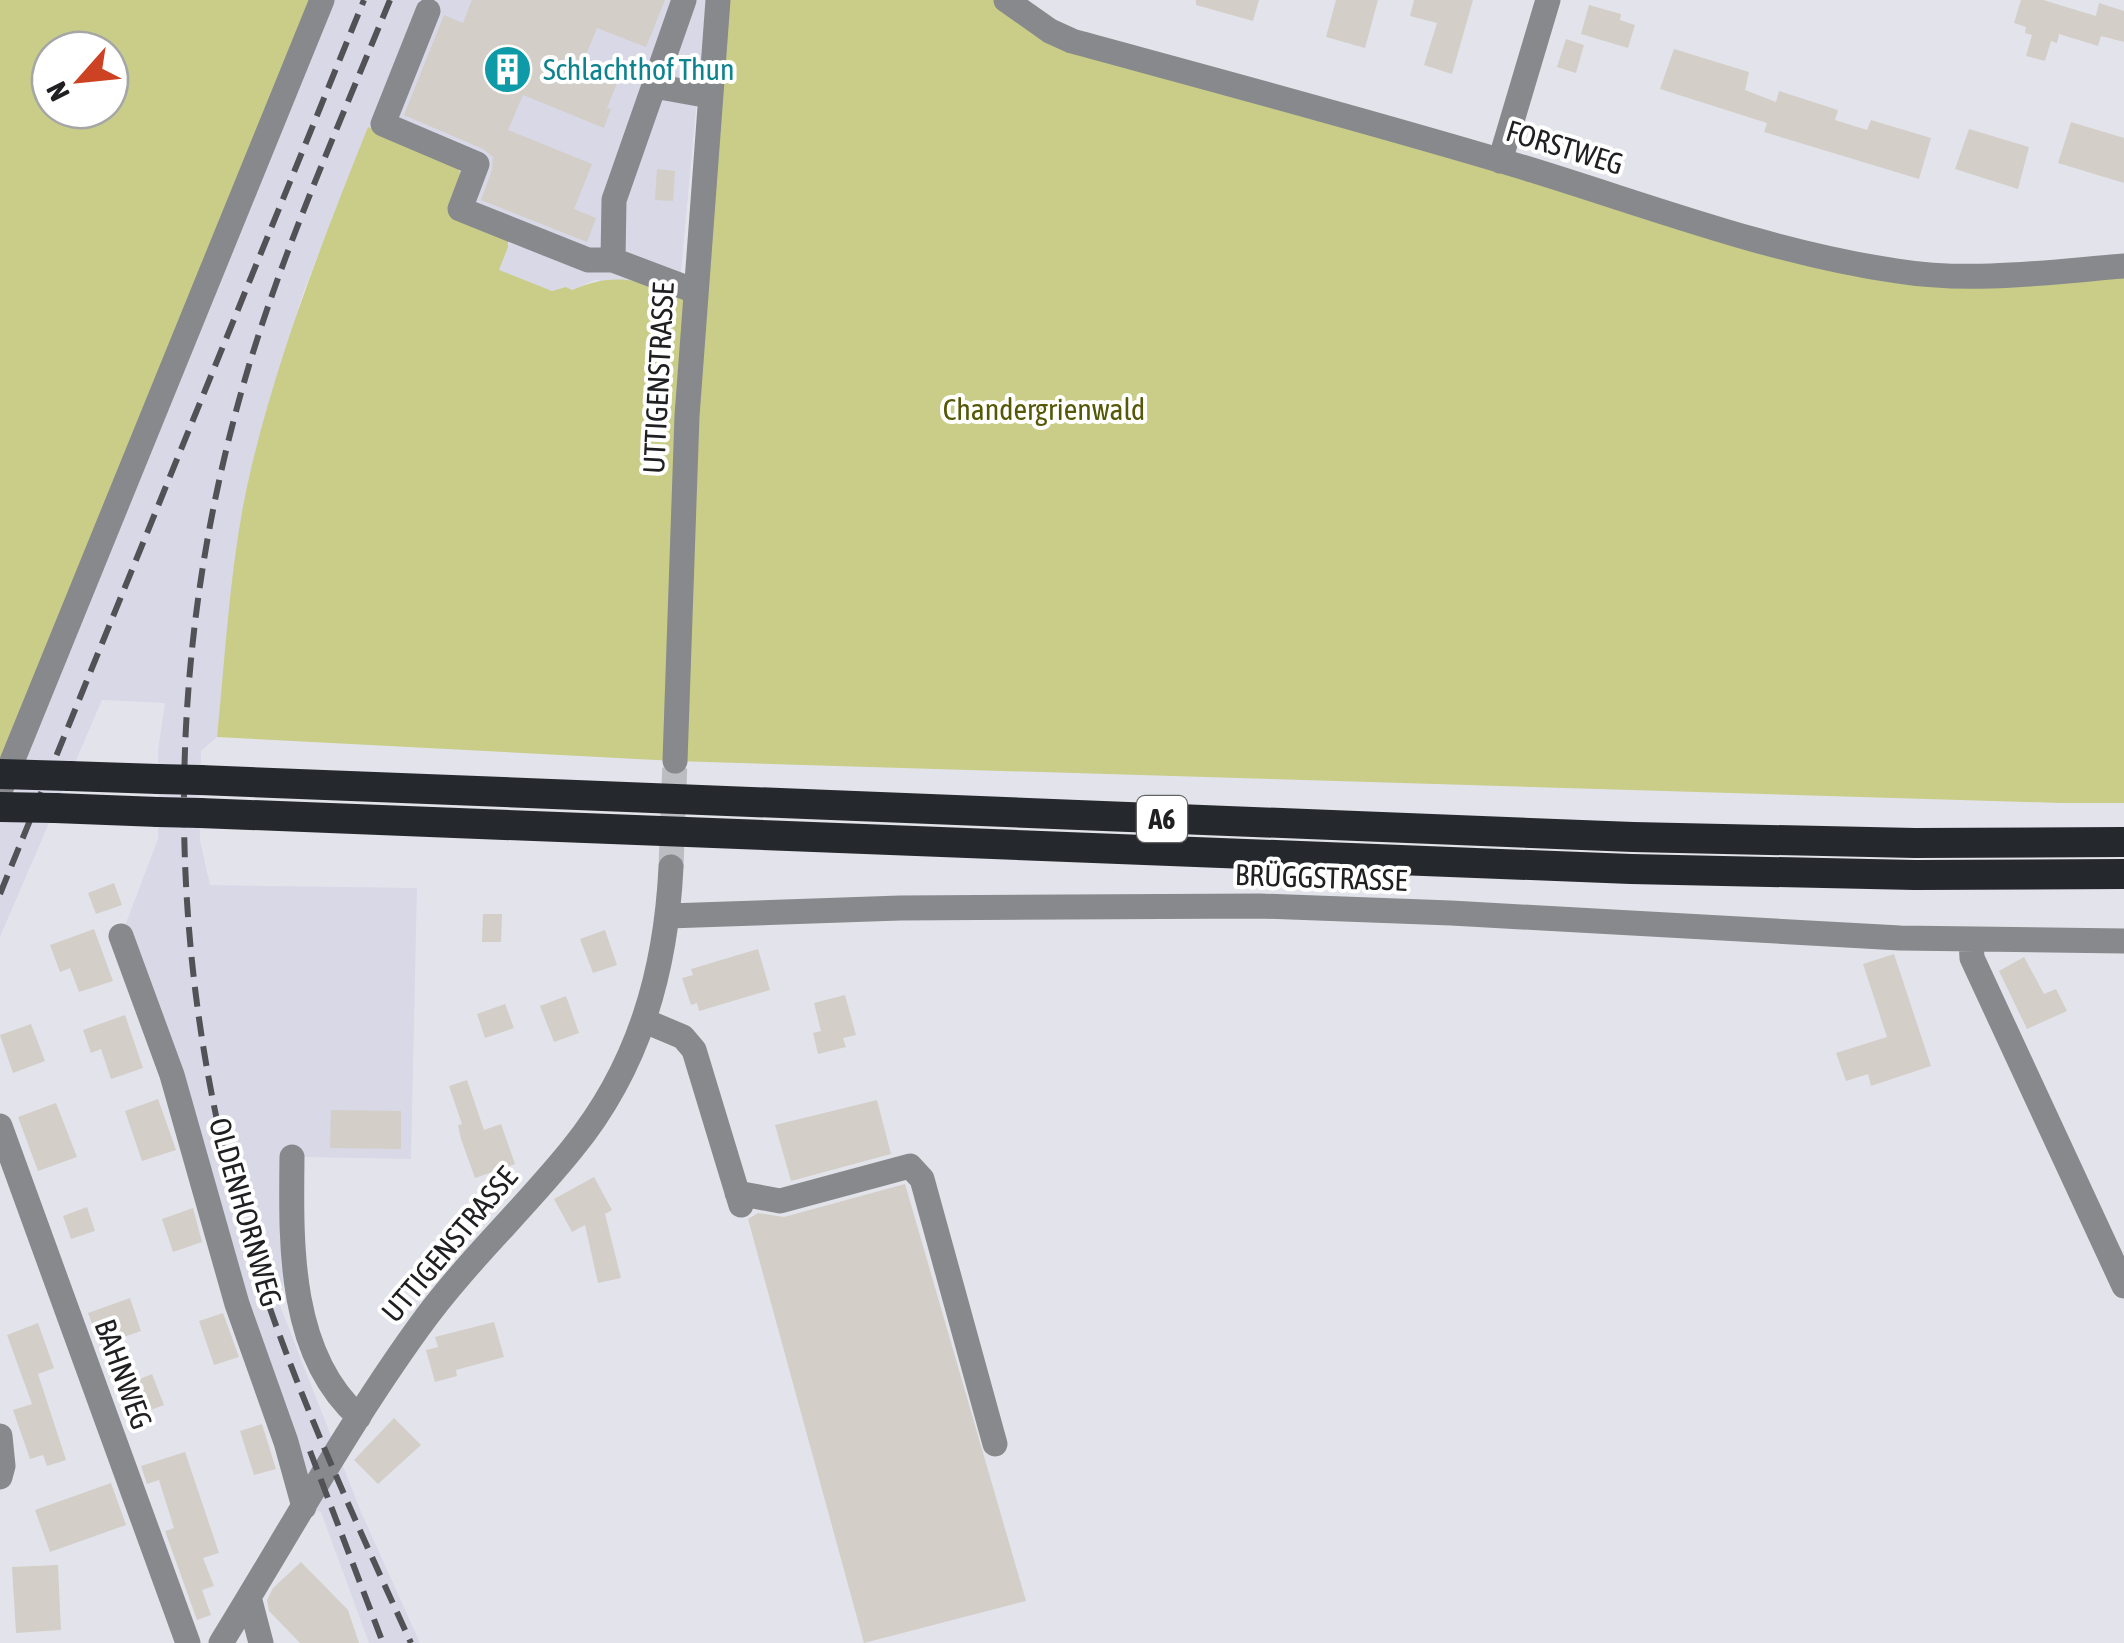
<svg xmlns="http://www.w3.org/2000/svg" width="2124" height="1643" viewBox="0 0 2124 1643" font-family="'Asap Condensed',sans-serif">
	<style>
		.built { fill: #d8d8e7 }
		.green { fill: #c9cd88; fill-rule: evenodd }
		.building { fill: #d3cec7 }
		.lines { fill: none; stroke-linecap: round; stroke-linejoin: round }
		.minor-tunnel { stroke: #bcbdc3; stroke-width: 25; stroke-dasharray: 25 12; stroke-linecap: butt }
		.minor { stroke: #87898c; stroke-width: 25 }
		.highway { stroke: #25292d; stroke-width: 30 }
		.rail { stroke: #525256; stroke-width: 6; stroke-dasharray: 20 10; stroke-linecap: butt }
		.highway-bridge { stroke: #25292d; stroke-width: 30 }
		.labels { text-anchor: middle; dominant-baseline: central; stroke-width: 8; stroke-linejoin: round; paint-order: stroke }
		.shield { fill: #fff; stroke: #636365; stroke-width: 2.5 }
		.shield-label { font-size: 28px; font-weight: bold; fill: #202023 }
		.culture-label { font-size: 30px; fill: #0d838f; stroke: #fff; text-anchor: start }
		.street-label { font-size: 30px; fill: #202023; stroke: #fff }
		.park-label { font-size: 30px; fill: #565806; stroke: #fff }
	</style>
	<rect width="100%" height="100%" fill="#e3e4eb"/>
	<path class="built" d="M333,0H706L679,294L595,280L572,290L566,287L552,291L498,270L509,243L501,232L447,211L461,175L456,163L368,128L303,293L250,473L237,548L217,737L201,751L200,840L210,885L417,888L411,1159L303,1157L280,1306L361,1512L420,1643H369L321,1512L304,1507L121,936L158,839V750L165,703L102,700L0,937V807Z"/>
	<path class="green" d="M0,0H322L0,791ZM50,50H110V110H50Z
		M718,0H1006L1050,31L1898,272L2124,266V803H2061L675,761L217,737C226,650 230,559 250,473C278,354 323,240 368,127L456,163L461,175L447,211L501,232L508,238V247L499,270L552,291L566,287L572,290C620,269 648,283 694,300Z"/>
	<path class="building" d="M472,0H665L646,47L597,28L583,62L620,76L607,108L611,109L604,128L523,95L508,130L592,164L574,209L596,218L587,242L481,200L492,170L493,157L483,149L404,115L444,15L463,23Z
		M1196,0H1259L1253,21L1196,5Z
		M1336,0H1378L1365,48L1326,37Z
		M1414,0H1473L1452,74L1424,65L1437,23L1410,16Z
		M2021,0H2043L2096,16L2099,3L2124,11V42L2101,36L2098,46L2059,34L2057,43L2051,41L2045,61L2026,56L2032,35L2025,33L2026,27L2014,23Z
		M1589,5L1621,14L1620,20L1635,25L1628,48L1581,34Z
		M1566,39L1584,45L1576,73L1557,67Z
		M1674,49L1749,72L1745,90L1776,102L1779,91L1838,110L1835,120L1867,130L1871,120L1931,138L1919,179L1764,132L1767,123L1660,89Z
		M2071,122L2124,138V183L2058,163Z
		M1969,129L2029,147L2018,189L1955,169Z
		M657,169L675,171L673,201L655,200Z
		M114,883L122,905L96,914L88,893Z
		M483,914H502L501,942H482Z
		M94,929L113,981L79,992L70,968L60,972L50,945Z
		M605,930L617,965L593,973L580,939Z
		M758,949L770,990L699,1011L697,1003L691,1005L682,978L693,975L691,969Z
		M1894,954L1931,1066L1871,1086L1868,1074L1846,1081L1836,1053L1887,1037L1863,964Z
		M2024,957L2044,994L2056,989L2067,1011L2027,1029L1999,971Z
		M845,995L856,1035L843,1038L846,1047L818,1054L813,1033L821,1031L814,1003Z
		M566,996L579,1033L554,1042L540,1006Z
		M505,1004L514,1028L485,1038L477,1014Z
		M125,1015L143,1068L111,1079L101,1049L91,1053L83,1030Z
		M31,1024L45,1061L13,1073L0,1035Z
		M467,1080L484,1130L501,1124L515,1164L475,1178L461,1139L458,1125L462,1124L449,1086Z
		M158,1099L176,1150L142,1161L125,1111Z
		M877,1100L891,1154L791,1181L775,1125Z
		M56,1103L77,1157L38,1171L18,1117Z
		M331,1110L401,1111V1149L330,1148Z
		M594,1177L612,1210L605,1214L621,1278L598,1283L585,1225L572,1232L554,1199Z
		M905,1184L1026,1601L864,1643L748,1219L758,1213L784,1217Z
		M87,1207L95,1231L71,1239L63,1216Z
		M193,1208L202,1242L173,1252L162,1219Z
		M130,1298L141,1331L100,1345L88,1313Z
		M223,1313L239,1357L214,1365L199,1321Z
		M494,1322L504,1357L456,1370L457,1376L435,1382L426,1350L438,1347L435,1337Z
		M38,1323L54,1368L38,1374L66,1460L47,1466L43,1455L30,1459L13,1410L32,1404L7,1335Z
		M152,1374L164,1405L132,1417L120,1387Z
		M394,1418L421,1445L378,1484L354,1460Z
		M262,1424L276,1469L254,1475L240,1431Z
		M185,1452L219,1553L203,1558L214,1586L202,1590L211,1615L197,1620L165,1531L174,1528L159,1480L147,1484L141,1466Z
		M111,1483L126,1525L50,1552L35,1510Z
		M301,1562L348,1610L359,1643H300L269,1611L267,1600L273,1588Z
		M58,1565L61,1630L16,1633L12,1567Z"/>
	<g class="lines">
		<path class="minor-tunnel" d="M671,867L675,761"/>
		<path class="minor" d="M1006,0L1050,31L1072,41C1226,83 1380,124 1532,170C1652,207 1773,253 1897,271C1972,283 2049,272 2124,266
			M428,11L383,124L477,164L460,209L588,260H613L695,291
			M654,86L710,96
			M1500,161L1548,0
			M613,260L614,200L684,0
			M675,761L687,416L718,0
			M0,791L322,0
			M668,916L900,908L1260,906L1451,913L1900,938L2124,941
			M121,936L172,1075L237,1304L286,1442L304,1507
			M1971,940L1972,958L2124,1286
			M645,1021L683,1037L694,1050L741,1205
			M0,1126L188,1643
			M292,1157C291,1243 288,1354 359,1417
			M737,1193L780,1201L910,1166L922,1179L995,1444
			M0,1436L3,1466L0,1477
			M249,1597L261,1643
			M221,1643C286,1538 346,1428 419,1327C465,1263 523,1210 572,1149C639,1067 666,971 671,867"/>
		<path class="highway" d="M69,776L158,779
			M200,780L1633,837L1915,843L2124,842
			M55,808L158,812
			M200,813L1631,869L1915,875L2124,874"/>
		<path class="rail" d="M390,0C334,138 271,275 234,419C161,696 168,988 254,1261C296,1392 354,1518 411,1643
			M0,894L364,0
			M310,1451L383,1643"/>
		<path class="highway-bridge" d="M0,774L69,776
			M158,779L200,780
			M0,807L55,808
			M158,812L200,813"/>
	</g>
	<defs>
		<symbol id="building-disc" viewBox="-11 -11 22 22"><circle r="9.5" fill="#0f9aa8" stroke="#fff"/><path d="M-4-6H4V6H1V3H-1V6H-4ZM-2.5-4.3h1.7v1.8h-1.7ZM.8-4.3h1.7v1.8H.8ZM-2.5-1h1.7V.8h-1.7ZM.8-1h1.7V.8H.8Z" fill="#fff"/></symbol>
	</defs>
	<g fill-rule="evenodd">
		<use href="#building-disc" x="480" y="42" width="55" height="55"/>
	</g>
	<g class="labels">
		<rect class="shield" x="1137" y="796" width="50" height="46" rx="8"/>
		<g class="shield-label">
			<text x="1162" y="819">A6</text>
		</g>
		<g class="culture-label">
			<text x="543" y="69">Schlachthof Thun</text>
		</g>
		<g class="street-label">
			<text transform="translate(1565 147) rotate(17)">FORSTWEG</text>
			<text transform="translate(658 378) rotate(-87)">UTTIGENSTRASSE</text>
			<text transform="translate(1321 877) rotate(2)">BRÜGGSTRASSE</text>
			<text transform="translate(246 1212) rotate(74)">OLDENHORNWEG</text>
			<text transform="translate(449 1244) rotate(-50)">UTTIGENSTRASSE</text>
			<text transform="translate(124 1374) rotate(70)">BAHNWEG</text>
		</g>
		<g class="park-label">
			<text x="1044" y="409">Chandergrienwald</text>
		</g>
	</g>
	<g transform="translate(80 80) rotate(243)"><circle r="48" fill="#ffffff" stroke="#a6a6a7" stroke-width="2.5"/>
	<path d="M0-8L18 38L0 25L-18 38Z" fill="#cc4222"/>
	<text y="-15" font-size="28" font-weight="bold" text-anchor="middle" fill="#202023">N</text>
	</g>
</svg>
